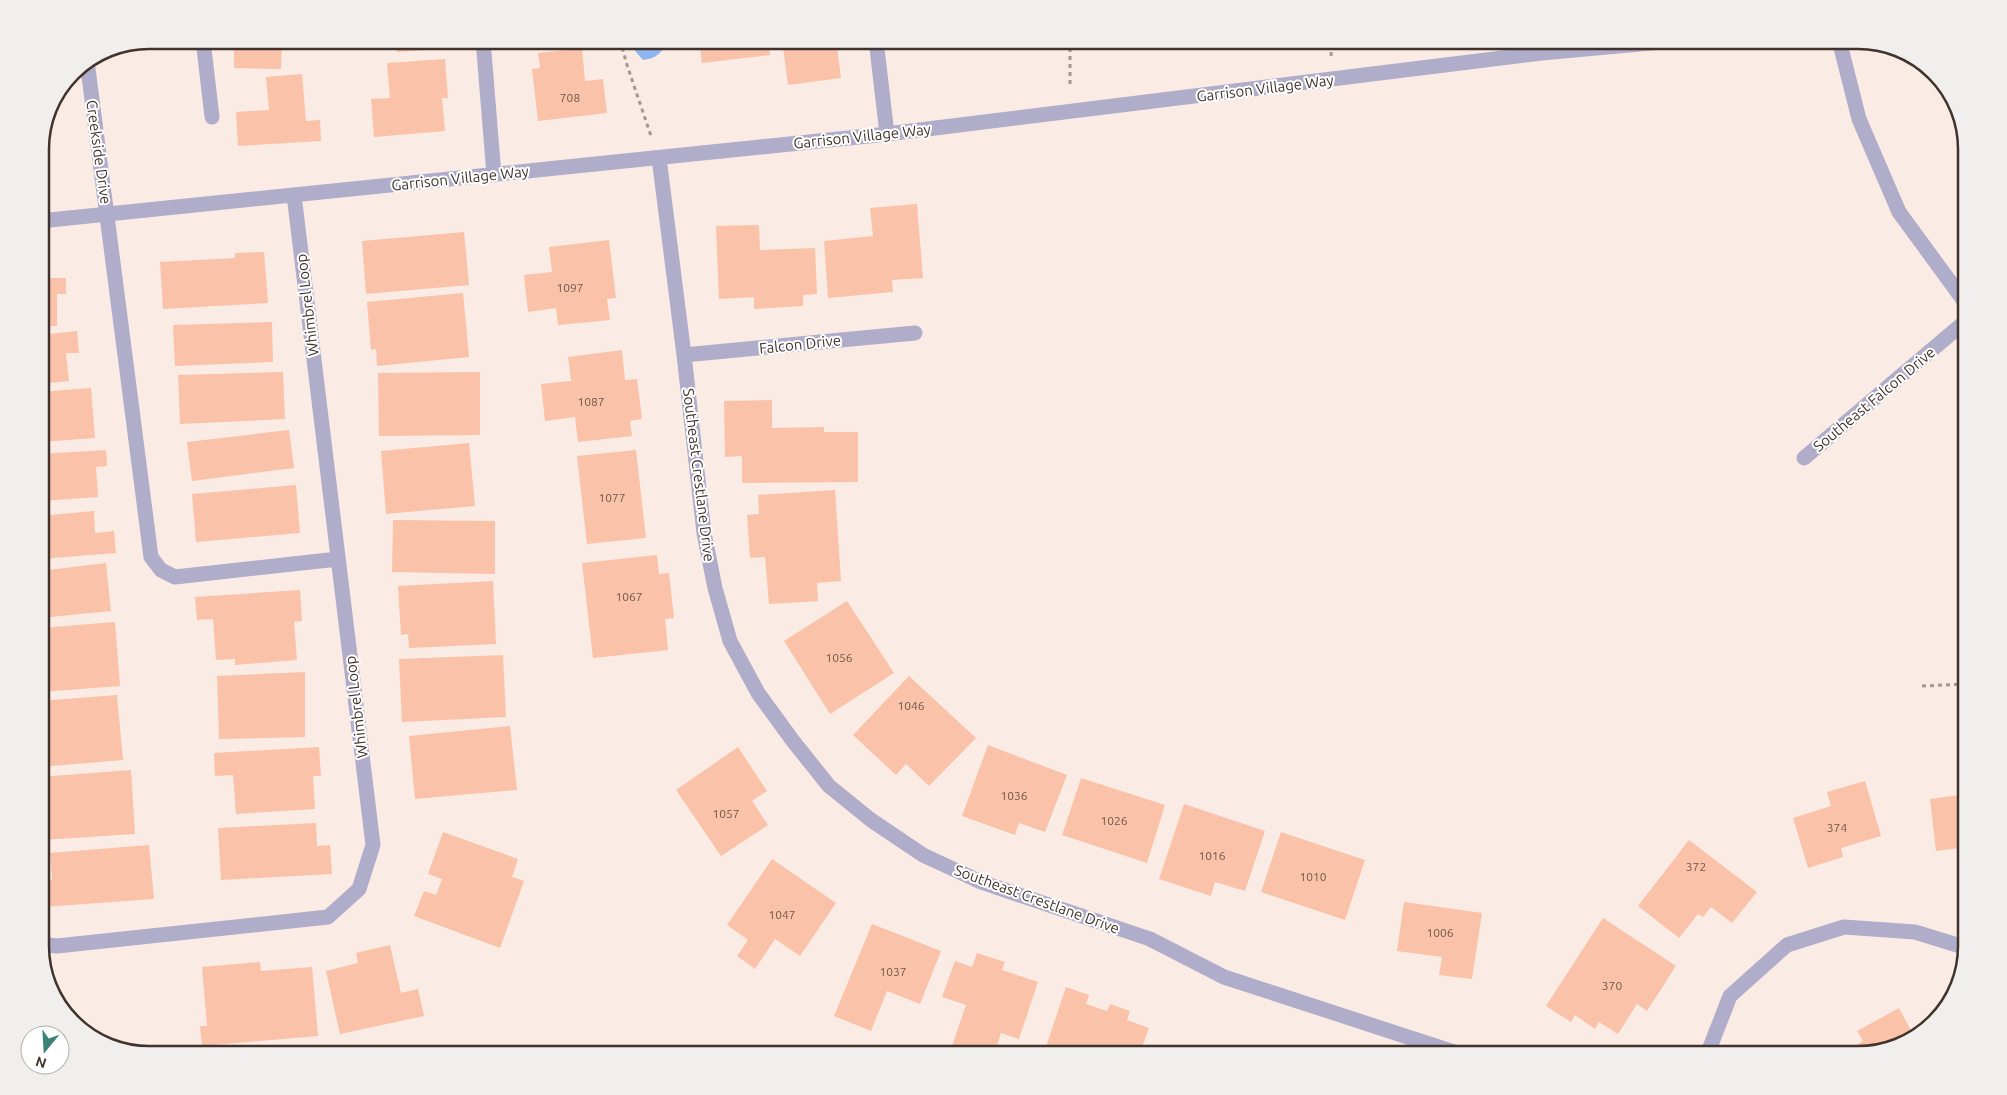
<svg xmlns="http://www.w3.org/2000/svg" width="2007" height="1095" viewBox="0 0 2007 1095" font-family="Ubuntu,sans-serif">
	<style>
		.water { fill: #8eb7ef }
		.building { fill: #fac2a8 }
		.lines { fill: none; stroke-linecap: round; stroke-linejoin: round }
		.path { stroke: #a69790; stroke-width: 3; stroke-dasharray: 4 4; stroke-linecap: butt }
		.minor { stroke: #afadca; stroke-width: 15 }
		.labels { text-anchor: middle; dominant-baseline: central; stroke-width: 4; stroke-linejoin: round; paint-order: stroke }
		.number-label { font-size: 12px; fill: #6f574b }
		.street-label { font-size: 15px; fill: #41332c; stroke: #fff }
		.rim { fill: none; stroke: #41332c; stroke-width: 2.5 }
	</style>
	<rect width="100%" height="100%" fill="#faebe4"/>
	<path class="water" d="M634,40H668C662,52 658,58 643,60L635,51Z"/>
	<path class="building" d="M234,40H282L281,69L234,68Z
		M396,40H444L445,49L397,52Z
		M699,40H769L770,55L702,63Z
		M782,40H836L841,78L788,85Z
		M582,48L585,81L603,79L607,113L538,121L532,69L540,68L538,53Z
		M445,59L448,98H442L445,131L374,137L371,99L390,98L387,63Z
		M302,74L306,121L320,120L321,141L238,146L236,112L269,110L266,77Z
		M917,204L923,278L892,280L893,292L828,298L824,241L873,236L870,208Z
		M759,225L760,250L815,248L817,294L803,295V306L754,309V297L719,299L716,226Z
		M464,232L469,285L366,294L362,241Z
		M609,240L616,298L607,299L610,320L558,325L556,308L528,312L524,275L552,272L549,247Z
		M264,252L268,303L163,309L160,262L235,258V253Z
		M40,278H66V294H57V326H40Z
		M463,293L469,357L377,366L376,349L371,350L367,302Z
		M272,322L273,362L175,366L173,325Z
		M77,331L79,353H66L69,381L40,384V335Z
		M622,350L625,380L637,379L642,419L630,421L632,436L578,442L575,417L545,421L541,384L571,381L568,357Z
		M283,372L285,419L180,424L178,375Z
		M480,372V435L379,436L378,373Z
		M91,388L95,438L40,442V392Z
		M772,400V428L824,427V432H858V482L742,483V456L725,457L724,401Z
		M289,430L294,468L192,481L187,442Z
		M469,443L475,506L386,514L381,451Z
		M106,450L107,466L96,467L98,497L40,501V454Z
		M636,450L646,538L587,544L577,456Z
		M296,485L300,533L196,542L192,494Z
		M835,490L841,581L817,583L818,601L769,604L765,557L750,558L747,515L759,514L758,495Z
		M94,511L95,533L114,531L116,553L40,559V516Z
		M393,520L495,521V574L392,572Z
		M657,555L659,574L669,573L674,618L665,619L668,650L593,658L582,563Z
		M106,563L111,611L40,618V571Z
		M493,581L496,644L409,648L408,634L401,635L398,586Z
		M300,590L302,621L294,622L297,660L235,665V659L216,660L213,619L197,620L195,597Z
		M847,601L894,673L830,714L784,641Z
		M115,622L120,686L40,692V628Z
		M503,655L506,717L402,722L399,659Z
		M305,672V737L219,739L217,676Z
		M909,676L976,738L929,786L906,764L896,775L853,735Z
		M117,695L123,760L40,767V701Z
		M510,726L517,790L415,799L409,736Z
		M988,745L1067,775L1045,832L1019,823L1015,835L962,816Z
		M319,747L321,776H313L315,809L236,814L233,775L215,776L214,753Z
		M738,747L767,791L752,801L768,825L721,856L676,790Z
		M131,770L135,834L41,840L40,777Z
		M1081,778L1165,805L1147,863L1062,835Z
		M1865,781L1881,836L1841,848L1843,857L1808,868L1793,818L1831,806L1827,792Z
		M1967,794V847L1936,851L1930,799Z
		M1184,804L1265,831L1245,891L1215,882L1211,896L1159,879Z
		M316,823L317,846L330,845L332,874L221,880L218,828Z
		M443,832L518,859L512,877L524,881L500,948L414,916L424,891L436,895L442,879L428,874Z
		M1281,832L1365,860L1345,920L1261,892Z
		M1689,840L1757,892L1732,923L1711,907L1703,917L1698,914L1679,938L1638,906Z
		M149,845L154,899L43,907L41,881L52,880L50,853Z
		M772,859L836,903L800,956L775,939L755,969L737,956L748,940L727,925Z
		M1404,902L1482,913L1472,979L1439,975L1442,957L1397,951Z
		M1603,918L1676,966L1647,1011L1637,1004L1618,1034L1599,1022L1595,1029L1575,1015L1571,1022L1546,1006Z
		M872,924L941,951L920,1004L887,991L871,1031L834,1016Z
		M390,945L401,993L418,989L424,1016L340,1034L326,971L358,963L356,953Z
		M977,953L1005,962L1002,970L1038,982L1019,1039L1001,1033L994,1055H949L966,1005L942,997L955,961L972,967Z
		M260,962L261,971L312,967L318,1036L202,1046L200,1026H207L202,967Z
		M1066,987L1089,995L1086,1004L1107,1011L1110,1004L1130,1011L1127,1020L1149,1028L1139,1055H1058L1045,1050Z
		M1899,1008L1915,1038L1913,1040L1859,1055H1839L1863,1041L1857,1031Z
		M1193,1047L1197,1055H1177Z"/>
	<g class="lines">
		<path class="path" d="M620,40L627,65L651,136
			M1070,40V88
			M1331,56L1332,40
			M1922,686L1967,684"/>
		<path class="minor" d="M203,40L212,117
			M483,40L494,175
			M876,40L887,134
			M1839,40L1859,119L1899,212L1967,305
			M87,61L151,557L161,570L175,577L338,559
			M659,158L684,355L704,533L715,588L730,641L758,693L793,741L829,786L871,820L923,855L981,882L1150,939L1224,977L1463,1055
			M40,221L887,134L1542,53L1683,40
			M684,355L915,333
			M1804,458L1967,320
			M40,944L57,946L328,917L359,889L373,845L294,195
			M1707,1055L1730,996L1787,945L1844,927L1915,932L1967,948"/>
	</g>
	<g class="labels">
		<g class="number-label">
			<text x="570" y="97">708</text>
			<text x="570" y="287">1097</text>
			<text x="591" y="401">1087</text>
			<text x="612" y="497">1077</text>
			<text x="629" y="596">1067</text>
			<text x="839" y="657">1056</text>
			<text x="911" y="705">1046</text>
			<text x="1014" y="795">1036</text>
			<text x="726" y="813">1057</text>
			<text x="1114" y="820">1026</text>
			<text x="1837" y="827">374</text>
			<text x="1212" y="855">1016</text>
			<text x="1696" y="866">372</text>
			<text x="1313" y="876">1010</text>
			<text x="782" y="914">1047</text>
			<text x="1440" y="932">1006</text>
			<text x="893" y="971">1037</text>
			<text x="1612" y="985">370</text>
		</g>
		<g class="street-label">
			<text transform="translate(1265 88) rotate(-7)">Garrison Village Way</text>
			<text transform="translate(862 136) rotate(-6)">Garrison Village Way</text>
			<text transform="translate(99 152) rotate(82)">Creekside Drive</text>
			<text transform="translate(460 178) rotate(-6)">Garrison Village Way</text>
			<text transform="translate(307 305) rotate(-97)">Whimbrel Loop</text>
			<text transform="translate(800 344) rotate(-6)">Falcon Drive</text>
			<text transform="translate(1874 399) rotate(-40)">Southeast Falcon Drive</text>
			<text transform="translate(699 475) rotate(83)">Southeast Crestlane Drive</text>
			<text transform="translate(356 707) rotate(-97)">Whimbrel Loop</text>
			<text transform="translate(1037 899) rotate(20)">Southeast Crestlane Drive</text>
		</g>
	</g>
	<path d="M0 0H2007V1095H0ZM149 49H1858A100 100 0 0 1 1958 149V946A100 100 0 0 1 1858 1046H149A100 100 0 0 1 49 946V149A100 100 0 0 1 149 49Z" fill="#f0efee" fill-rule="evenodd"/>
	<path class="rim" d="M149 49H1858A100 100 0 0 1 1958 149V946A100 100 0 0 1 1858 1046H149A100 100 0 0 1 49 946V149A100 100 0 0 1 149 49Z"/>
	<g transform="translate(45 1050) rotate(198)"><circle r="24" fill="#ffffff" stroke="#b3adab"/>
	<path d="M0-4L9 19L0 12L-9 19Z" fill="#3c8279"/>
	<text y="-8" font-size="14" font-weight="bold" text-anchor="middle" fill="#41332c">N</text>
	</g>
</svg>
